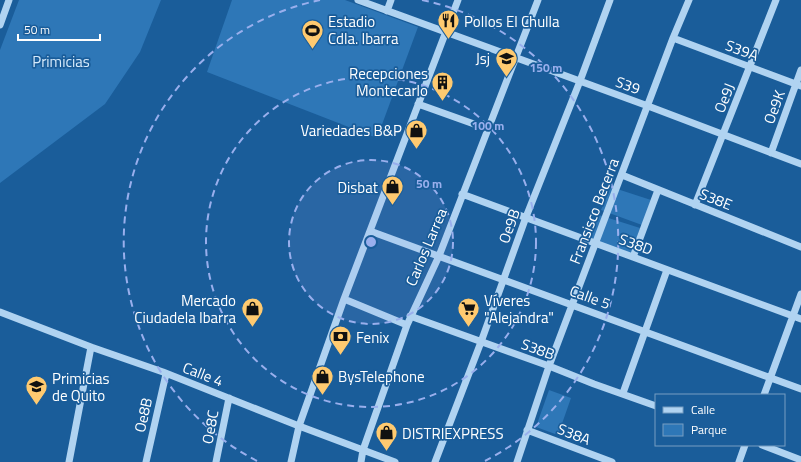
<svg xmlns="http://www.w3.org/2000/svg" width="801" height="462" viewBox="0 0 801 462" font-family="'Titillium Web',sans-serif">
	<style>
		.green { fill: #2e77b7 }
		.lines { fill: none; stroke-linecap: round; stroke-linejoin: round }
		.minor { stroke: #b0d3f1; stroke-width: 7 }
		.ring { fill: none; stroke: #99afed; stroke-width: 2; stroke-dasharray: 7 5 }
		.labels { text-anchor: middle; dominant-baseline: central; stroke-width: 3.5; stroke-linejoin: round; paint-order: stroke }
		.poi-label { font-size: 15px; fill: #fff; stroke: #1a5d9a; text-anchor: start }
		.street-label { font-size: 15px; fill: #fff; stroke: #1a5d9a }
		.park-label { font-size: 15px; fill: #d7ebfc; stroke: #1a5d9a }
		.centre { fill: #99afed; stroke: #1a5d9a; stroke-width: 2 }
		.ring-label { font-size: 12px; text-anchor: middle; font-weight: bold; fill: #99afed; stroke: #1a5d9a; stroke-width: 3.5; stroke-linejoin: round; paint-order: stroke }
	</style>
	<rect width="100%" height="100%" fill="#1a5d9a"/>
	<path class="green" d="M19,0H161L140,52L105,104L0,183V50Z
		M232,0H345L418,27L377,138L207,72Z
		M611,187L651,200L642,225L601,210Z
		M599,215L640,228L631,254L590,239Z
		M549,390L571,398L558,435L536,427Z"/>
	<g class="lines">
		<path class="minor" d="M358,0L648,106L801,164
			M387,11L391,0
			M0,25L9,0
			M673,38L801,86
			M418,104L488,129
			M771,153L801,70
			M622,175L801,247
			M462,194L801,319
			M695,205L776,0
			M370,231L801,389
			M633,257L658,190
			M344,299L407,325
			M0,312L91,347L163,372L299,426L395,462
			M410,316L549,366L594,384L656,406
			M623,393L667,270
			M764,395L801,294
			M527,430L612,462
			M762,445L801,460
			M69,462L91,347
			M146,462L166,374
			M216,462L229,398
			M291,462L299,426L344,299L458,0
			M361,462L363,450L407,325L439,256L538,0
			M435,462L481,342L526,217L580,81L610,0
			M517,462L549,366L673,38L689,0
			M739,462L745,445"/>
	</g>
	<circle cx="371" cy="242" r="82" fill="#99afed" fill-opacity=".12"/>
	<g class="ring">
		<circle cx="371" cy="242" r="82"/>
		<circle cx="371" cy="242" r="165"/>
		<path d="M257 461A247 247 0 0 1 320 0M422 0A247 247 0 0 1 485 461"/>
	</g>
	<defs>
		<symbol id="restaurant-pin" viewBox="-11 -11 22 30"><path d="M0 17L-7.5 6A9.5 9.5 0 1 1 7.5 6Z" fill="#ffca70" stroke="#1a5d9a"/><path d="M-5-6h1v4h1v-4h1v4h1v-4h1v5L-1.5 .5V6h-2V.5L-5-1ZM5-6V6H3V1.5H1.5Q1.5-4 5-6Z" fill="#111"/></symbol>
		<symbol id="stadium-pin" viewBox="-11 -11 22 30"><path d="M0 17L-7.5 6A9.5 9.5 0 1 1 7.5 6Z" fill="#ffca70" stroke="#1a5d9a"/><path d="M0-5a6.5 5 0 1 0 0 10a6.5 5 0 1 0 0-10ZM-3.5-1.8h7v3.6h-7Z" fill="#111"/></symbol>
		<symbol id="school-pin" viewBox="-11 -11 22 30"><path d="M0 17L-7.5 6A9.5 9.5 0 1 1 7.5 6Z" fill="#ffca70" stroke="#1a5d9a"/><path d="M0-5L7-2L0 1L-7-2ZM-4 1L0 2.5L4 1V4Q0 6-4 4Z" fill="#111"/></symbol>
		<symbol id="building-pin" viewBox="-11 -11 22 30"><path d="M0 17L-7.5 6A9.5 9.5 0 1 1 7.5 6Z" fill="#ffca70" stroke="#1a5d9a"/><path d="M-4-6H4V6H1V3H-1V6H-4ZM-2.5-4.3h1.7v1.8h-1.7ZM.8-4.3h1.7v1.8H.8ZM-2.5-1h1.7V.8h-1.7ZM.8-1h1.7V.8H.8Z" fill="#111"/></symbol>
		<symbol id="shop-pin" viewBox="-11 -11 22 30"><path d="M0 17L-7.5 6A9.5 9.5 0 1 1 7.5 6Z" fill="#ffca70" stroke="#1a5d9a"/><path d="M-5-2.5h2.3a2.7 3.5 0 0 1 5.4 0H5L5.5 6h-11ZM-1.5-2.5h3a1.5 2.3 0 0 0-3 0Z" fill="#111"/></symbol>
		<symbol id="supermarket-pin" viewBox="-11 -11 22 30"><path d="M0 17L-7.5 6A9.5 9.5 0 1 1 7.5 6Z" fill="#ffca70" stroke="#1a5d9a"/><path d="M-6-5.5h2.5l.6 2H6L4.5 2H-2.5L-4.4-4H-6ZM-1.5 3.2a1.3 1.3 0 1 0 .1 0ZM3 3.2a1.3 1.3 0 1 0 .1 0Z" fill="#111"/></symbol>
		<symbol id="bank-pin" viewBox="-11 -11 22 30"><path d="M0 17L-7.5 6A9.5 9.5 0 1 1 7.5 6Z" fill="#ffca70" stroke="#1a5d9a"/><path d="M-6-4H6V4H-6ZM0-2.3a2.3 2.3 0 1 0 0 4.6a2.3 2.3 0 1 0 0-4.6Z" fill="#111"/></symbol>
		<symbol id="university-pin" viewBox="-11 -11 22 30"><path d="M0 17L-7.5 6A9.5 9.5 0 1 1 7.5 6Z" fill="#ffca70" stroke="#1a5d9a"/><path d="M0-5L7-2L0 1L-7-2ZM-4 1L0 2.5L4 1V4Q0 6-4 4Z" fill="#111"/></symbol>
	</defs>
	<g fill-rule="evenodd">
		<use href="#restaurant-pin" x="436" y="8" width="25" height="34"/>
		<use href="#stadium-pin" x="300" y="18" width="25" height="34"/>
		<use href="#school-pin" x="494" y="46" width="25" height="34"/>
		<use href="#building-pin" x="430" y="70" width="25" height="34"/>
		<use href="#shop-pin" x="404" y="118" width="25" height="34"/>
		<use href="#shop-pin" x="380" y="174" width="25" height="34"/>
		<use href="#shop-pin" x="240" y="296" width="25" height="34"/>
		<use href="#supermarket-pin" x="456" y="296" width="25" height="34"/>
		<use href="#bank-pin" x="328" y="324" width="25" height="34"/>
		<use href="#shop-pin" x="310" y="364" width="25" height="34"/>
		<use href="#university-pin" x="24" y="374" width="25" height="34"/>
		<use href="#shop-pin" x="374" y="420" width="25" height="34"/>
	</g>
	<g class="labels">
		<g class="poi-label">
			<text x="328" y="21">Estadio<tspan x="328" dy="17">Cdla. Ibarra</tspan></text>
			<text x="464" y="21">Pollos El Chulla</text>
			<text x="490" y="58" text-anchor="end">Jsj</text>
			<text x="428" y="73" text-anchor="end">Recepciones<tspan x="428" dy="17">Montecarlo</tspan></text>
			<text x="402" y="130" text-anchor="end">Variedades B&amp;P</text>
			<text x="378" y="187" text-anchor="end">Disbat</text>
			<text x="236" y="300" text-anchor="end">Mercado<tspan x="236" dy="17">Ciudadela Ibarra</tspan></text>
			<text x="484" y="300">Víveres<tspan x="484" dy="17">"Alejandra"</tspan></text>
			<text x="356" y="337">Fenix</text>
			<text x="338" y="376">BysTelephone</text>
			<text x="52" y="378">Primicias<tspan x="52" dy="17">de Quito</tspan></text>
			<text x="402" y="433">DISTRIEXPRESS</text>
		</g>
		<g class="street-label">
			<text transform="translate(742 50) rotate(20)">S39A</text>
			<text transform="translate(628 85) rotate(20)">S39</text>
			<text transform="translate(724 98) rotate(-68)">Oe9J</text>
			<text transform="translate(774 107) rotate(-70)">Oe9K</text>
			<text transform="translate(716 199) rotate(22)">S38E</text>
			<text transform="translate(594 211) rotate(-69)">Fransisco Becerra</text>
			<text transform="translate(509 226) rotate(-70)">Oe9B</text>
			<text transform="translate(636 244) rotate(20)">S38D</text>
			<text transform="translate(426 247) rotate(-67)">Carlos Larrea</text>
			<text transform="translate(590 297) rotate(20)">Calle 5</text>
			<text transform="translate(538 349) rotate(20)">S38B</text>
			<text transform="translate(203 374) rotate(21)">Calle 4</text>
			<text transform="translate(143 415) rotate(-77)">Oe8B</text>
			<text transform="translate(210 427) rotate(-79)">Oe8C</text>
			<text transform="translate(574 434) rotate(21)">S38A</text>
		</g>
		<g class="park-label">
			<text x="61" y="61">Primicias</text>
		</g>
	</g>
	<circle cx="371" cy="242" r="6" class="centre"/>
	<g class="ring-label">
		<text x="546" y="72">150 m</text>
		<text x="488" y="130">100 m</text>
		<text x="429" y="188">50 m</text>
	</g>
	<rect x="655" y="394" width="130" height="52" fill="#1a5d9a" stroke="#769ec2"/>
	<rect x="663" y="407" width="20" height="6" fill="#b0d3f1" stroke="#769ec2"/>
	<text x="691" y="414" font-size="12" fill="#ffffff">Calle</text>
	<rect x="663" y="424" width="20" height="12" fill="#2e77b7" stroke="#769ec2"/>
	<text x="691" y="434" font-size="12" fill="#ffffff">Parque</text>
	<path d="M18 34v6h82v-6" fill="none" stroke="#ffffff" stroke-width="2"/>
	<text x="24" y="34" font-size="12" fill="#ffffff" stroke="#1a5d9a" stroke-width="3" paint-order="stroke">50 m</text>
</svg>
